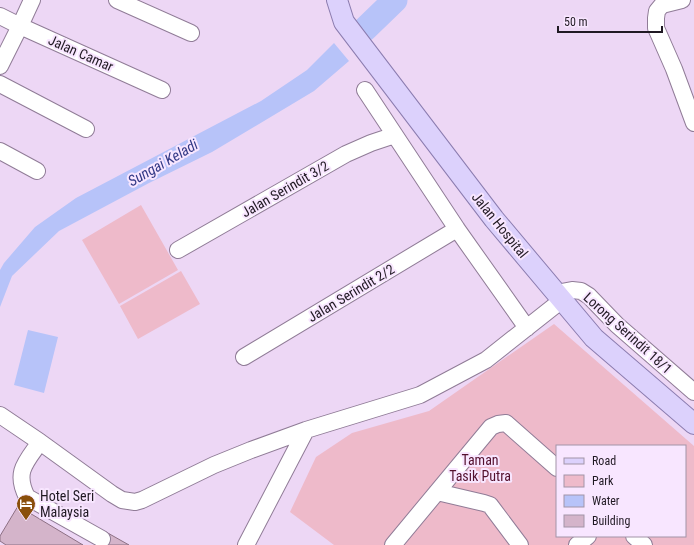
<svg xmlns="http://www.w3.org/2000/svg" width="694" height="545" viewBox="0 0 694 545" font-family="'Roboto Condensed',sans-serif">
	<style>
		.green { fill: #eebaca; fill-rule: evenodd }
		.water { fill: #b7c3f9 }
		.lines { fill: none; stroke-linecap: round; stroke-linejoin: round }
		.river { stroke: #b7c3f9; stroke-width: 25 }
		.building { fill: #d4b4ca; stroke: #8d7084 }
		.minor-casing { stroke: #907c97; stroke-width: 18 }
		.major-casing { stroke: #8b7caf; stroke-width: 22 }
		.minor { stroke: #fff; stroke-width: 16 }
		.major { stroke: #dcd1fc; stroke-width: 20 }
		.labels { text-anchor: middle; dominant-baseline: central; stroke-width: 4; stroke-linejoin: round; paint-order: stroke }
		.street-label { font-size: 14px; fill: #201923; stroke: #f8e6ff }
		.park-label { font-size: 14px; fill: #53102d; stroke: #f8e6ff }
		.poi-label { font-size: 14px; fill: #201923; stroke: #f8e6ff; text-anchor: start }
		.water-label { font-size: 15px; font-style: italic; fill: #323986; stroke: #f8e6ff }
	</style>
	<rect width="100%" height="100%" fill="#edd7f5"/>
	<path class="green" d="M141,205L178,270L119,304L82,240Z
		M181,271L200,304L138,339L120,306Z
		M554,324L694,446V545H334L290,512L316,457L352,433L429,411ZM557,446H685V536H557Z"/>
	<path class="water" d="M334,43L349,61L314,91L212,152L149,183L59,231L12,276L0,307V270L4,263L35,227L76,198L261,101L307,70Z
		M28,330L58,337L44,393L14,385Z"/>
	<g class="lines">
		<path class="river" d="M365,29L395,0"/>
	</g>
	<path class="building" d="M18,506L83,545H6L0,541V536Z
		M106,532L129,545H98Z"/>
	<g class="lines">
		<defs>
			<path id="minor" d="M117,0L191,33
				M682,0L662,5L657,11L656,18V28L674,69L694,123
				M0,16L20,26L162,90
				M0,66L20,26L32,0
				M0,84L86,129
				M365,90L457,229L527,328
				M0,151L37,171
				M178,250L346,154L371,143L395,135
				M556,293L572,290L581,291L589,296L617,325L694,392
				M244,357L457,229
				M0,415L40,442L112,494L122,500L135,502L142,500L214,465L251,450L306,430L420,395L486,360L562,300
				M40,442C26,462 14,472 27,497L102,539
				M437,492L484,503L490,505L520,545
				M634,536L644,545
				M246,545L306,430
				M393,545L491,427L498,424L506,423L557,468
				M577,545L588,536"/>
			<path id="major" d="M337,0L344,22L494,219L594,338L694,424"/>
		</defs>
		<use href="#minor" class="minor-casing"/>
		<use href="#major" class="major-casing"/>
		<use href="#minor" class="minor"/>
		<use href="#major" class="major"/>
	</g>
	<defs>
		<symbol id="hotel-pin" viewBox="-11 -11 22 30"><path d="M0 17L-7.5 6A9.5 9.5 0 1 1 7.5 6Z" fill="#8a4f0b" stroke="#f8e6ff"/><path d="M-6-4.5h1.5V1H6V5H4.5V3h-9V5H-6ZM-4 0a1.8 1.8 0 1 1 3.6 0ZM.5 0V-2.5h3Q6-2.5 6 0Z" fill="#fff"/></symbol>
	</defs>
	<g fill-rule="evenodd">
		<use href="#hotel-pin" x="15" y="493" width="22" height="30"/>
	</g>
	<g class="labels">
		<g class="street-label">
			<text transform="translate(81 53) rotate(24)">Jalan Camar</text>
			<text transform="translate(285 189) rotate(-30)">Jalan Serindit 3/2</text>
			<text transform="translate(500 225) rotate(51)">Jalan Hospital</text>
			<text transform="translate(351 293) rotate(-31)">Jalan Serindit 2/2</text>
			<text transform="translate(628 333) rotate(42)">Lorong Serindit 18/1</text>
		</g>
		<g class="park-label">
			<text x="480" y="460">Taman<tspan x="480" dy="16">Tasik Putra</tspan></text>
		</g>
		<g class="poi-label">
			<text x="40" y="496">Hotel Seri<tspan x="40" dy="16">Malaysia</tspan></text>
		</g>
		<g class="water-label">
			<text transform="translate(163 163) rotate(-30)">Sungai Keladi</text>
		</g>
	</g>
	<rect x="556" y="445" width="130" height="92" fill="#f8e6ff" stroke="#a294a7"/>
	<rect x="564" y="458" width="20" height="6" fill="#dcd1fc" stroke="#a294a7"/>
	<text x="592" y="465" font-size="12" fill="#201923">Road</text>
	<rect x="564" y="475" width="20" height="12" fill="#eebaca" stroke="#a294a7"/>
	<text x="592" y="485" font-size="12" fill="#201923">Park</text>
	<rect x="564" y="495" width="20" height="12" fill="#b7c3f9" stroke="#a294a7"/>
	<text x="592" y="505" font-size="12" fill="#201923">Water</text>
	<rect x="564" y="515" width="20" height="12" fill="#d4b4ca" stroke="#a294a7"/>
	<text x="592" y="525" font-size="12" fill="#201923">Building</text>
	<path d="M558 26v6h104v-6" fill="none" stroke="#201923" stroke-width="2"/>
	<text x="564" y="26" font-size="12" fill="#201923" stroke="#f8e6ff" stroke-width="3" paint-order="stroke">50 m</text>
</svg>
